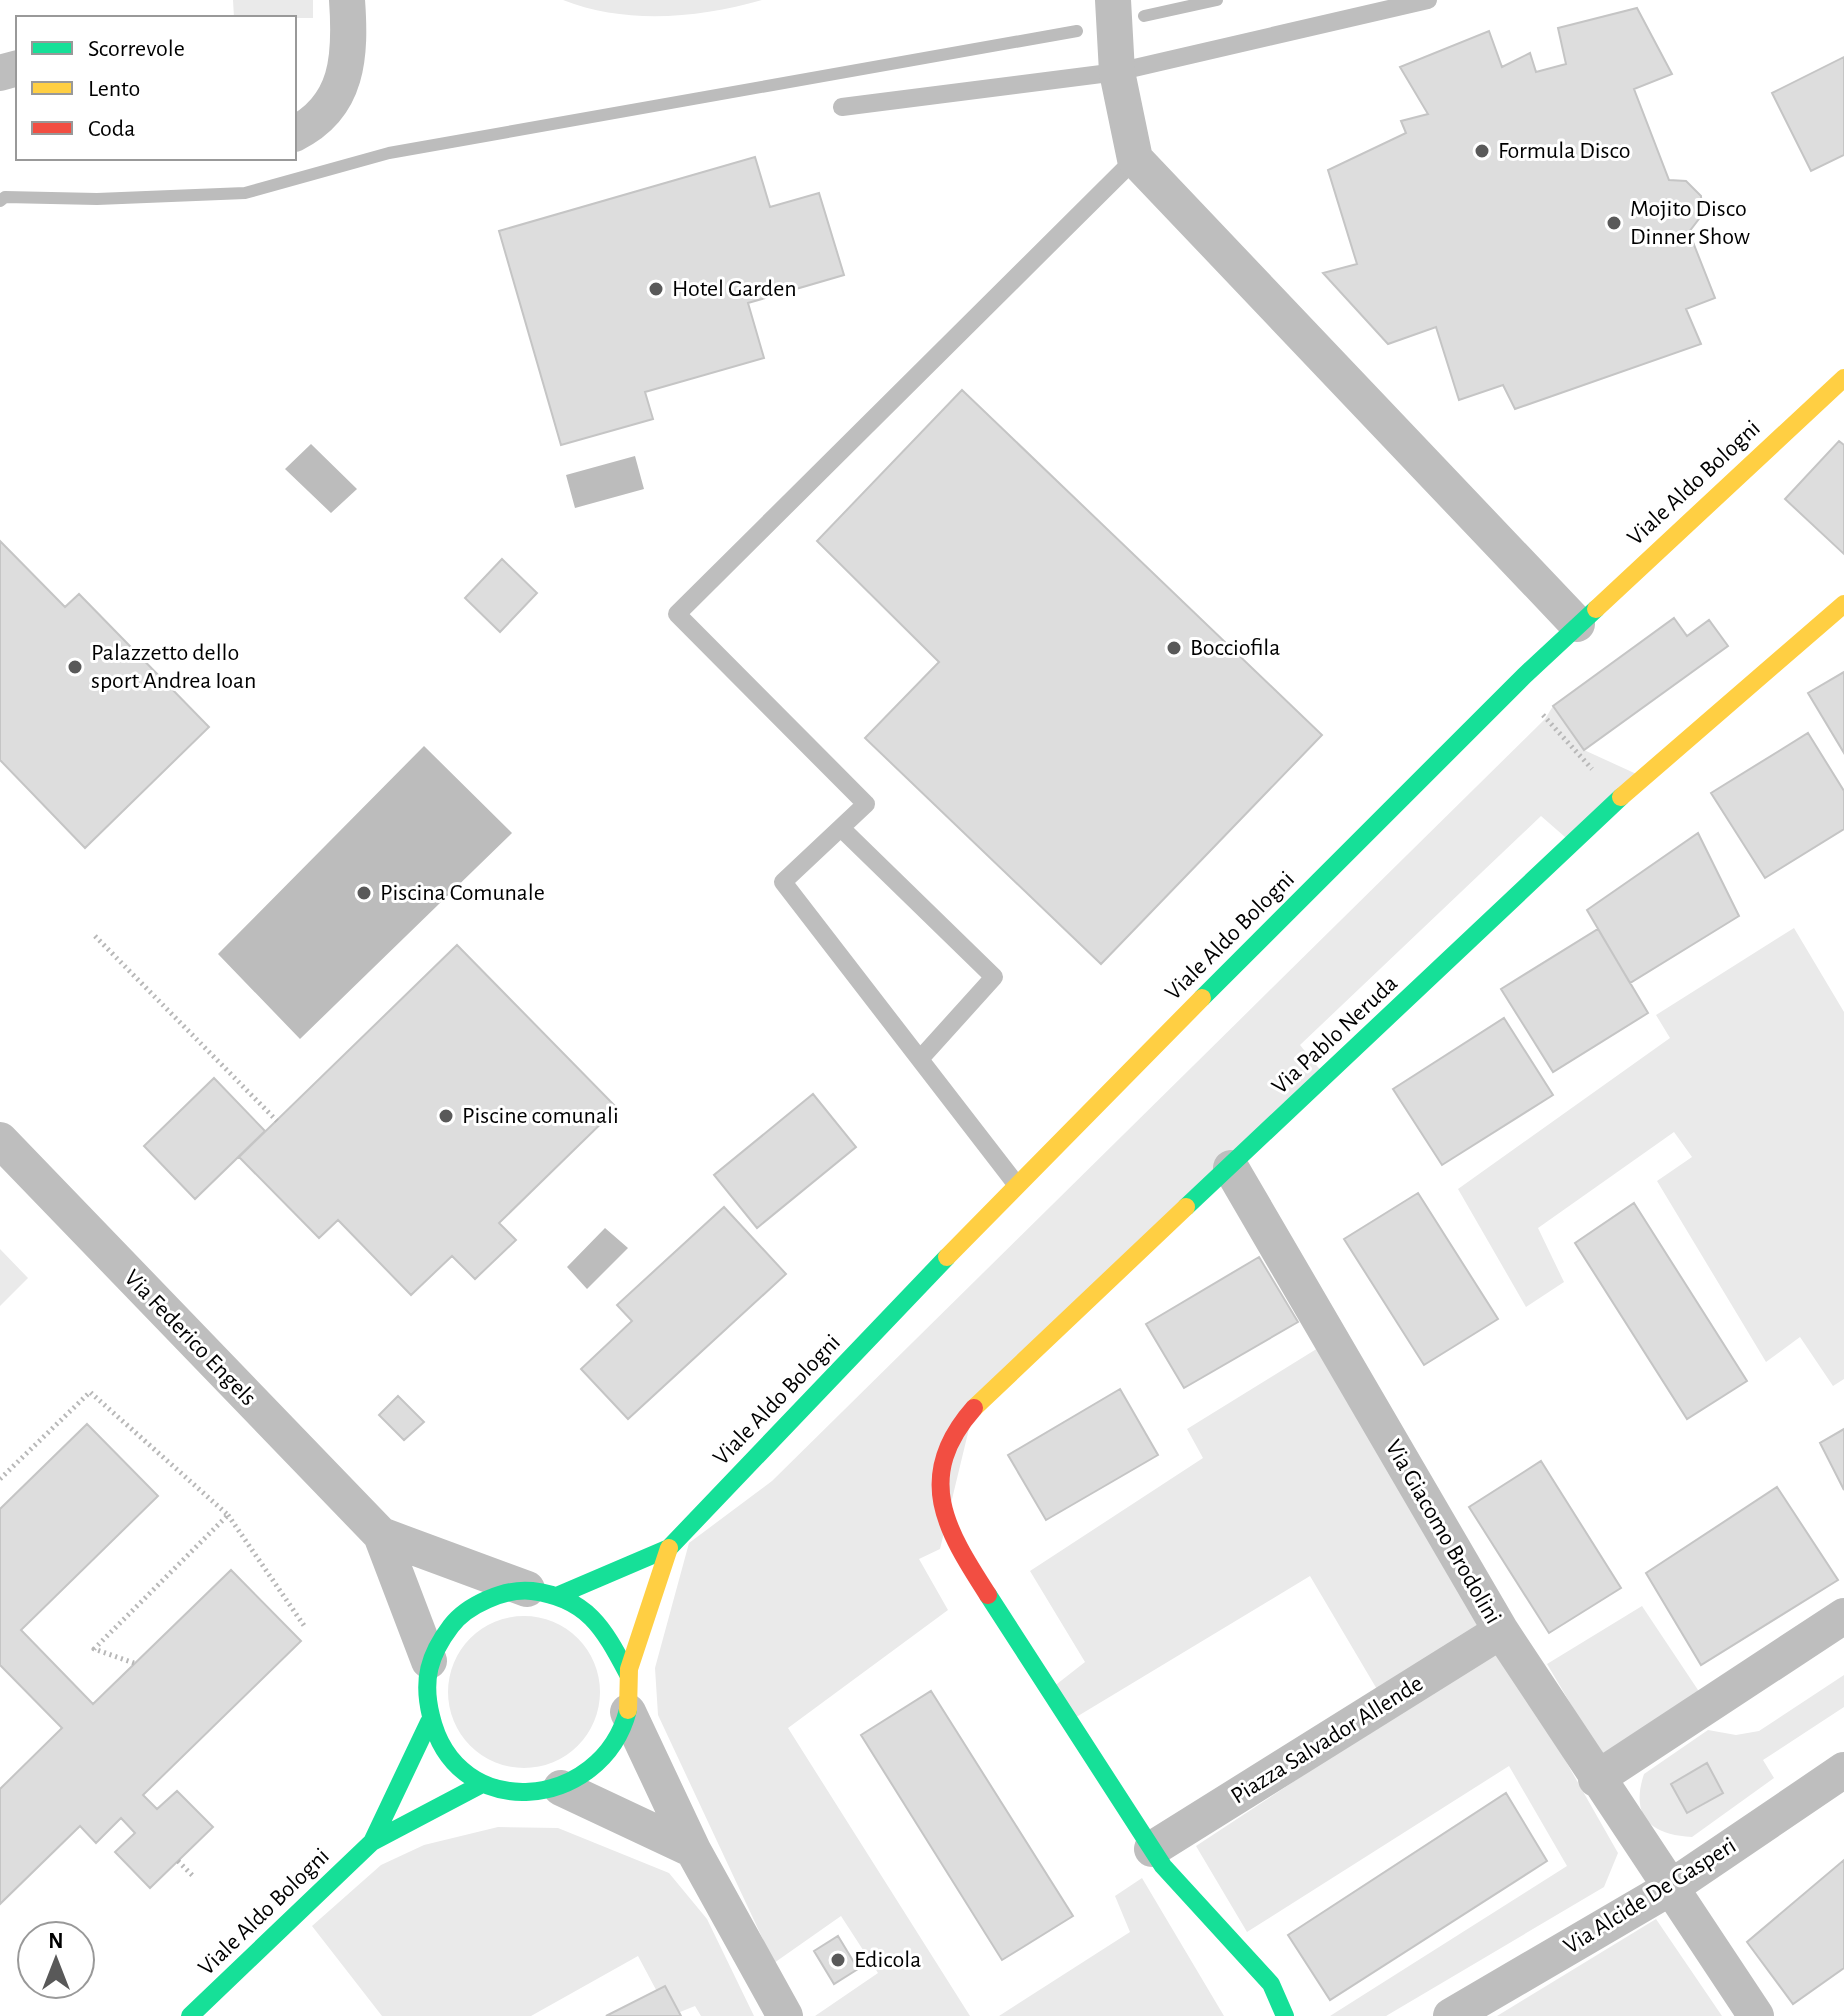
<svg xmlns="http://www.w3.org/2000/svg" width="1844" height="2016" viewBox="0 0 1844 2016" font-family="'Alegreya Sans',sans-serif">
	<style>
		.green { fill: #eaeaea; fill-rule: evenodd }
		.water { fill: #bcbcbc }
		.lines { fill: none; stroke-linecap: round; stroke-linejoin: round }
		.stream { stroke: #bcbcbc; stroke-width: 12 }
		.building { fill: #ddd; stroke: #c5c5c5; stroke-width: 2 }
		.path { stroke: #b8b8b8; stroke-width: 5; stroke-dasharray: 2 4; stroke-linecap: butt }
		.lane { stroke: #bebebe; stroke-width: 18 }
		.street { stroke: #bebebe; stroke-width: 36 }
		.fast { stroke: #16e098; stroke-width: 18 }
		.slow { stroke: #ffcf43; stroke-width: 18 }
		.jam { stroke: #f24e42; stroke-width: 18 }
		.poi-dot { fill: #595959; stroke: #fff; stroke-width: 3 }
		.labels { text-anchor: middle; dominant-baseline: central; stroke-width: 6; stroke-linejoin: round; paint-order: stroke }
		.poi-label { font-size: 24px; fill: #000; stroke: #fff; text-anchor: start }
		.street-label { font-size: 24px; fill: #000; stroke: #fff }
	</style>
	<rect width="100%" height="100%" fill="#fff"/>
	<path class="green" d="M233,0H313V18H234Z
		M563,0H762C698,18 627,25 563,0Z
		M1553,706L1584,750L1643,777L1573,844L1541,816L1300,1045L1326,1077L974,1408L940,1549L919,1559L948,1610L788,1728L970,2016H815L878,1973L841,1916L774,1963L658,1715L655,1668L689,1543L772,1481L1545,719Z
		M1794,928L1844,1012V1379L1833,1386L1800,1337L1766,1362L1657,1181L1692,1157L1674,1132L1538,1228L1564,1282L1526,1307L1458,1189L1670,1038L1656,1015Z
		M0,1249L28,1278L0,1306Z
		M1331,1340L1493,1616L1378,1691L1310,1576L1068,1722L1048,1691L1085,1662L1030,1571L1203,1458L1187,1429Z
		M1642,1606L1708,1705L1610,1770L1547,1664Z
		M448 1692a76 76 0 1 1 152 0a76 76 0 1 1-152 0Z
		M1495,1649L1552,1737L1618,1853L1604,1887L1386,2016H1330L1567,1866L1509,1766L1247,1932L1196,1846Z
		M1844,1675V1707L1763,1760L1774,1778L1692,1837C1650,1835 1630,1816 1644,1774L1708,1730L1736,1735L1759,1731ZM1706,1763L1723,1793L1687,1813L1671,1784Z
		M498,1827L558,1828L669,1873L707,1919L754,2016H701L695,2006L670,2016L638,1956L531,2016H382L312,1926L381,1865L424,1845Z
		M1142,1878L1224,2016H999L1130,1932L1115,1896Z
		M1656,1919L1722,2016H1497Z"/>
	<path class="water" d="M311,444L357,489L331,513L285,469Z
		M635,456L644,489L575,508L566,475Z
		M424,746L512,833L300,1039L218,954Z
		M605,1228L628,1248L587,1289L567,1267Z"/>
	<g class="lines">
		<path class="stream" d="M1144,16L1217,0
			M0,201L5,197L97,199L245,193L389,153L1077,31"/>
	</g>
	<path class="building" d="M1637,8L1672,74L1634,89L1669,180L1686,181L1701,196L1702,215L1689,232L1715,298L1686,309L1701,344L1515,409L1503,385L1459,400L1436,327L1388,344L1323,273L1357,264L1328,170L1406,133L1401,121L1428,114L1400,67L1489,31L1502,67L1530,53L1536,72L1566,64L1558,28Z
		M1844,57V155L1811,171L1772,93Z
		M755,157L770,207L819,193L844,275L748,303L764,358L645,392L653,419L561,445L499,231Z
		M962,390L1322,735L1101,964L865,738L939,662L817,541Z
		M1839,441L1844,445V554L1785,499Z
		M0,541L65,607L79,594L209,727L85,848L0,760Z
		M502,559L537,593L500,632L465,598Z
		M1674,618L1687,636L1709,620L1728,646L1584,750L1553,706Z
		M1844,672V753L1808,693Z
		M1808,733L1844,791V829L1765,878L1711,793Z
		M1698,833L1739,916L1630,983L1587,910Z
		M1598,929L1648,1013L1553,1072L1501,989Z
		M457,945L617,1108L499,1223L516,1240L475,1279L452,1256L411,1295L338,1220L319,1238L239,1157Z
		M1504,1018L1553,1095L1442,1165L1393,1089Z
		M214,1078L265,1131L195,1199L144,1146Z
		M813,1094L856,1147L757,1228L714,1175Z
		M1418,1193L1498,1319L1424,1365L1344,1239Z
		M1634,1203L1747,1381L1687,1419L1575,1243Z
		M724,1207L786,1274L628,1419L581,1369L632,1321L617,1305Z
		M1259,1257L1298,1322L1184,1388L1146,1324Z
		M1120,1389L1158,1455L1046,1520L1008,1455Z
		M398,1396L424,1422L404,1440L379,1415Z
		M87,1424L158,1496L21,1630L93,1704L231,1570L301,1641L143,1795L157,1809L177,1791L213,1827L150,1888L115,1852L135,1833L121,1818L96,1843L80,1826L0,1904V1789L62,1728L0,1665V1509Z
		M1844,1429V1490L1820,1443Z
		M1541,1461L1621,1588L1549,1633L1469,1507Z
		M1777,1487L1838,1580L1701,1665L1646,1573Z
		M931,1691L1073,1916L1002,1960L861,1735Z
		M1707,1763L1723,1793L1687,1813L1671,1784Z
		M1506,1793L1547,1861L1330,2000L1288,1935Z
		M1844,1860V1968L1793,2004L1747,1942Z
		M838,1936L858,1969L834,1984L814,1951Z
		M665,1986L681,2016H606Z"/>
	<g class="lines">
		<path class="path" d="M1543,715L1592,769
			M95,936L277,1121
			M0,1479L90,1392L228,1515L94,1649L134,1663
			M228,1515L305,1627
			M178,1861L193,1876"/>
		<path class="lane" d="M842,107L1117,72L1428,0
			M841,828L994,977L920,1059
			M1016,1184L783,882L866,804L677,614L1135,159"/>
		<path class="street" d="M1113,0L1117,72L1135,159L1577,624
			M0,73L18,68
			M294,134C349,107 351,55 347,0
			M0,1140L381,1535L429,1661
			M1231,1168L1501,1631L1756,2016
			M381,1535L527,1589
			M628,1712L693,1850L785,2016
			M1596,1779L1844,1616
			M561,1788L693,1850
			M1152,1849L1501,1631
			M1451,2016L1670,1888L1844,1770"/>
		<path class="fast" d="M1202,998L1524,676L1596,609
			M1186,1207L1621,797
			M559,1595L669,1548L947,1257
			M988,1595L1163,1866L1271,1984L1285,2016
			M628,1674C604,1629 588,1598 532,1591C505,1588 467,1605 451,1626C429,1655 422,1680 431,1716C456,1825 602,1811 628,1710
			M372,1842L429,1722
			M190,2016L372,1842L482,1784"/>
		<path class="slow" d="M1596,609L1844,378
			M1621,797L1844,604
			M947,1257L1202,998
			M974,1408L1186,1207
			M628,1710L629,1669L669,1548"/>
		<path class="jam" d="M974,1408C913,1477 946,1530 988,1595"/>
	</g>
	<g class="poi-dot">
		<circle cx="1482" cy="151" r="8"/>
		<circle cx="1614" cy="223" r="8"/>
		<circle cx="656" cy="289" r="8"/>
		<circle cx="1174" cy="648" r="8"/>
		<circle cx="75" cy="667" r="8"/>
		<circle cx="364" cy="893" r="8"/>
		<circle cx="446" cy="1116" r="8"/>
		<circle cx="838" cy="1960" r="8"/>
	</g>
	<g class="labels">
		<g class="poi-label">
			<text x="1498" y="151">Formula Disco</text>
			<text x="1630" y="209">Mojito Disco<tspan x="1630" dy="28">Dinner Show</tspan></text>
			<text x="672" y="289">Hotel Garden</text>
			<text x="1190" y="648">Bocciofila</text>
			<text x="91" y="653">Palazzetto dello<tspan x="91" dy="28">sport Andrea Ioan</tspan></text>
			<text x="380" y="893">Piscina Comunale</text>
			<text x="462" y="1116">Piscine comunali</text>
			<text x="854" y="1960">Edicola</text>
		</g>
		<g class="street-label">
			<text transform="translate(1694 483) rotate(-43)">Viale Aldo Bologni</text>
			<text transform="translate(1230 936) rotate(-45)">Viale Aldo Bologni</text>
			<text transform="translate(1335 1035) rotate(-43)">Via Pablo Neruda</text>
			<text transform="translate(190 1338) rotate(46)">Via Federico Engels</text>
			<text transform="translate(777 1400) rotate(-46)">Viale Aldo Bologni</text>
			<text transform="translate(1443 1532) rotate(60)">Via Giacomo Brodolini</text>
			<text transform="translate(1327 1740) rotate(-32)">Piazza Salvador Allende</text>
			<text transform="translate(1650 1896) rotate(-32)">Via Alcide De Gasperi</text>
			<text transform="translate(264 1912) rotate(-44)">Viale Aldo Bologni</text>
		</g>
	</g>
	<rect x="16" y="16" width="280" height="144" fill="#ffffff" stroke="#999999" stroke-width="2"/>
	<rect x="32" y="42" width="40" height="12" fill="#16e098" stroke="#999999" stroke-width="2"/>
	<text x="88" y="56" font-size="24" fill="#000000">Scorrevole</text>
	<rect x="32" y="82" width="40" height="12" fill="#ffcf43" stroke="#999999" stroke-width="2"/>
	<text x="88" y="96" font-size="24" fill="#000000">Lento</text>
	<rect x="32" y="122" width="40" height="12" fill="#f24e42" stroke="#999999" stroke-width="2"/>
	<text x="88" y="136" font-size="24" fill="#000000">Coda</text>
	<g transform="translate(56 1960)"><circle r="38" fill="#ffffff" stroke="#999999" stroke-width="2"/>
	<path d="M0-6L14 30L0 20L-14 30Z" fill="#595959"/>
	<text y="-12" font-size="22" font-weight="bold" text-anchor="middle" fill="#000000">N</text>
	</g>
</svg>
